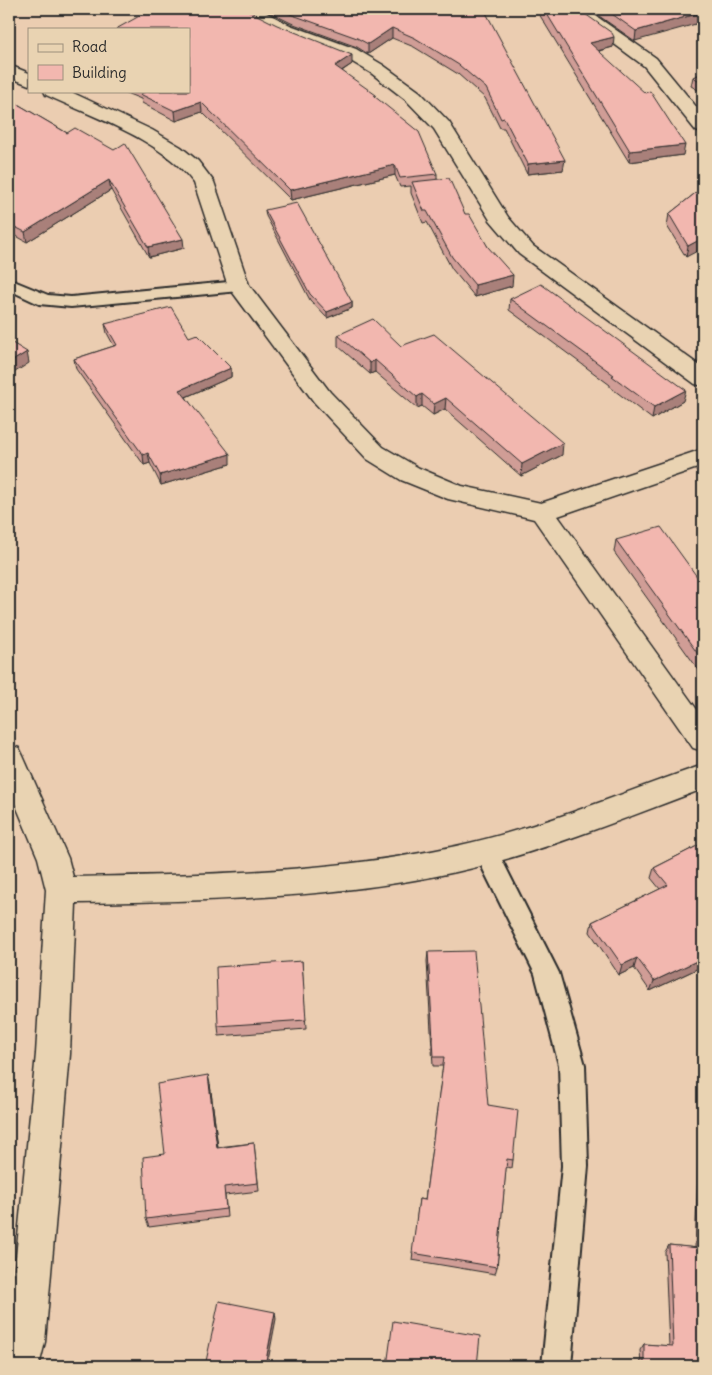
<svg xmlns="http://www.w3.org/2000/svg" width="712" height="1375" viewBox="0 0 712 1375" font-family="Delius,sans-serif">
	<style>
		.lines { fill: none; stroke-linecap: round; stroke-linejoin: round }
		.lane-casing { stroke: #2b2b2b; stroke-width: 4 }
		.street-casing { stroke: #2b2b2b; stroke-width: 3 }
		.lane { fill: #e9d3b2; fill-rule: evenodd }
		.street { fill: #e9d3b2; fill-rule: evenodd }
		.wall { fill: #d09d96; stroke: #2b2b2b }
		.shaded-wall { fill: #a9807a; stroke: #2b2b2b }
		.building { fill: #f2b7af; stroke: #2b2b2b }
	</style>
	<rect width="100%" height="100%" fill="#ebcdb1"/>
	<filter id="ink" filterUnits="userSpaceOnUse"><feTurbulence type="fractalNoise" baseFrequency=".02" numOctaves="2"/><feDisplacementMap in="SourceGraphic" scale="10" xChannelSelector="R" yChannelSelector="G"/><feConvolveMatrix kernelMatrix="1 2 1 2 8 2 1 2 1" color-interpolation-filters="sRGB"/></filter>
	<g filter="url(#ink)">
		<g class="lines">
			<defs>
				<path id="lane" d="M9,279L48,295L71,297L239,281L245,282L247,286L245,290L239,291L71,307L39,304L9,290Z
					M486,841L494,844L559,973L585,1065L588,1166L571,1366H542L562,1166L559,1065L535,974L474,851L478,844Z"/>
				<path id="street" d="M237,9H259L290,25L356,49L383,65L420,92L449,122L508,217L533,246L703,368V386L695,384L519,254L490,220L434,129L406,100L371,73L344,57L278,33L240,13Z
					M567,9H586L656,58L703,115V133L696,131L644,66Z
					M9,65L29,73V85L9,77Z
					M44,91H69L152,130L181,147L198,161L214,182L249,285L330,392L383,447L419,468L462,486L541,503L703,449V466L558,516L703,718V751L693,748L534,519L448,499L401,480L367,459L314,402L228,286L194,183C161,139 95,118 46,95Z
					M9,745L19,748L23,756L68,858L73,877C200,875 331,873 456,846C541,828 621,793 703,765V789C622,819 541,853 456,872C332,899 202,901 76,903L70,1054L45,1342L39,1366H9V1328L36,1054L46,890L38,858L9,789Z"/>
			</defs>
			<use href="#lane" class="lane-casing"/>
			<use href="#street" class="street-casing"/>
			<use href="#lane" class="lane"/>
			<use href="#street" class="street"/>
		</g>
		<path class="wall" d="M263,9H484L563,170L527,174L504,128H500L485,98L458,74L414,47L392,38L368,54L357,47L291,23Z
			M536,9H578L613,47L599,51L683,155L629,162Z
			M589,9H703L635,41Z
			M202,12L352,64L342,71L376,98L437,174V179L465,214L488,247L512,286L475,297L452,269L427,222L423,223L411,193V186L400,187L395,175L291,200L202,112L176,121L142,103L141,99L121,91H189Z
			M703,73V93L691,86L693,77Z
			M9,99L67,133L184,248L149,257L111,190L27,242L9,232Z
			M703,187L686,257L667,226L669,214Z
			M265,210L352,302V308L327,318L310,300L266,216Z
			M703,295V324L700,321L702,310L703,309L700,307Z
			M510,299L683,401L652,419L610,387V385L509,310Z
			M105,324L189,337L231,368V377L186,397L230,464L161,485L150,463L144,465L76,369L74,359L114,346L107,333Z
			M338,335L401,346L562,455L521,476L445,409L433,415L422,406L417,408L375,372L370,374L338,346Z
			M616,540L703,585V676L614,552Z
			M703,843V966L650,991L634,968L619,975L590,932L592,922L660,889L651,878L654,868Z
			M428,952L488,1105L513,1160L512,1168L506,1167L497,1267L495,1274L412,1260L419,1199L425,1200L443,1066H433L427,961Z
			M302,961L306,1029L219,1036L218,1026Z
			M210,1084L218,1147L254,1143L259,1191L225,1195L227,1217L149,1227L146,1219L165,1154Z
			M703,1138V1366H641L640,1350L644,1344L669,1346L665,1252L669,1245L695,1248L699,1146Z"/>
		<path class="shaded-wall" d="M703,12V22L635,41L636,31Z
			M392,28V38L368,54V44Z
			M614,37L613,47L589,53L590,43Z
			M352,55V64L335,75V66Z
			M201,102L202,112L176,121L175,111Z
			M685,145L683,155L629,162L630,151Z
			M565,160L563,170L527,174L528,164Z
			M395,165V175L291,200L290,190Z
			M109,180L111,190L27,242L25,232Z
			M703,238V248L686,257L688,246Z
			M183,239L184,248L149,257L148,247Z
			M513,275L512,286L475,297V285Z
			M352,302V308L327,318V312Z
			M27,352L29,363L9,376V363Z
			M375,360V372L370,374V363Z
			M231,368V377L181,399L180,390Z
			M686,390L683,401L652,419L654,407Z
			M422,394V406L417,408V397Z
			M446,398L445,409L433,415L434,404Z
			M563,443L562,455L521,476L522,464Z
			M148,453L150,463L144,465L143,455Z
			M230,454V464L161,485L160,475Z
			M637,958L634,968L619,975L622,965Z
			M703,958V966L650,991L654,981Z
			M208,1075L210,1084L219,1156L217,1148Z
			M275,1312L276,1319L267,1366H265Z"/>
		<path class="building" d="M152,9H194L202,12L208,9H245L277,25L352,55L335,66L376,95L374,96L419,132L437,174L400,178L395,165L290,190L201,102L175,111L140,94L145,92L144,91H189V29H116Z
			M280,9H484L565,160L528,164L504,118L501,119L486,88L459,65L415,38L392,28L368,44L357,38L290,14Z
			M544,9H578L612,33L614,37L590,43L645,93L650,91L685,145L630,151Z
			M605,9H703V12L636,31Z
			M703,73V83L693,77Z
			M9,99L67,133L75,128L114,150L125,143L183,239L148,247L109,180L25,232L9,224Z
			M449,178L465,214H469L488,247L513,275L475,285L452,257L427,211H424L412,182Z
			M703,187V238L688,246L669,214Z
			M297,203L352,302L327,312L310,294L265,210Z
			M541,284L686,390L654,407L612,376L614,375L510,299Z
			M171,307L189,337L197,334L231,368L180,390L230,454L160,475L148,453L143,455L74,359L117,345L105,324Z
			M373,319L401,346L434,334L563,443L522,464L446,398L434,404L422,394L417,397L375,360L370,363L338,335Z
			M9,341L27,352L9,363Z
			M661,527L703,585V661L616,540Z
			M703,843V958L654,981L637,958L622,965L592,922L668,885L654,868Z
			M474,951L488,1105L518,1110L513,1160L507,1159L497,1267L412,1253L419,1199L425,1200L444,1057H434L428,952Z
			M302,961L306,1020L218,1026L216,967Z
			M208,1075L217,1148L254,1143L258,1183L224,1187L226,1209L146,1219L143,1157L165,1154L157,1084Z
			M703,1142V1366H644V1344L673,1346L669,1245L699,1248Z
			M219,1301L275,1312L265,1366H205Z
			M393,1321L480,1336L477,1366H387Z"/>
	</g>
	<rect width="712" height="1375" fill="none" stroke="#e9d3b2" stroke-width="30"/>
	<rect x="15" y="15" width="682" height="1345" fill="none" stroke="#2b2b2b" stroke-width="2" filter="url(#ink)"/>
	<rect x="28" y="28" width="162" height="65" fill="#e9d3b2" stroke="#9d907c"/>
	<rect x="38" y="44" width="25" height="8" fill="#e9d3b2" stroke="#9d907c"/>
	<text x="72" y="52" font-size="15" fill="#2b2b2b">Road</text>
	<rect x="38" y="65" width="25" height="15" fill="#f2b7af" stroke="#9d907c"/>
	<text x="72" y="78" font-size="15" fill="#2b2b2b">Building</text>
</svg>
